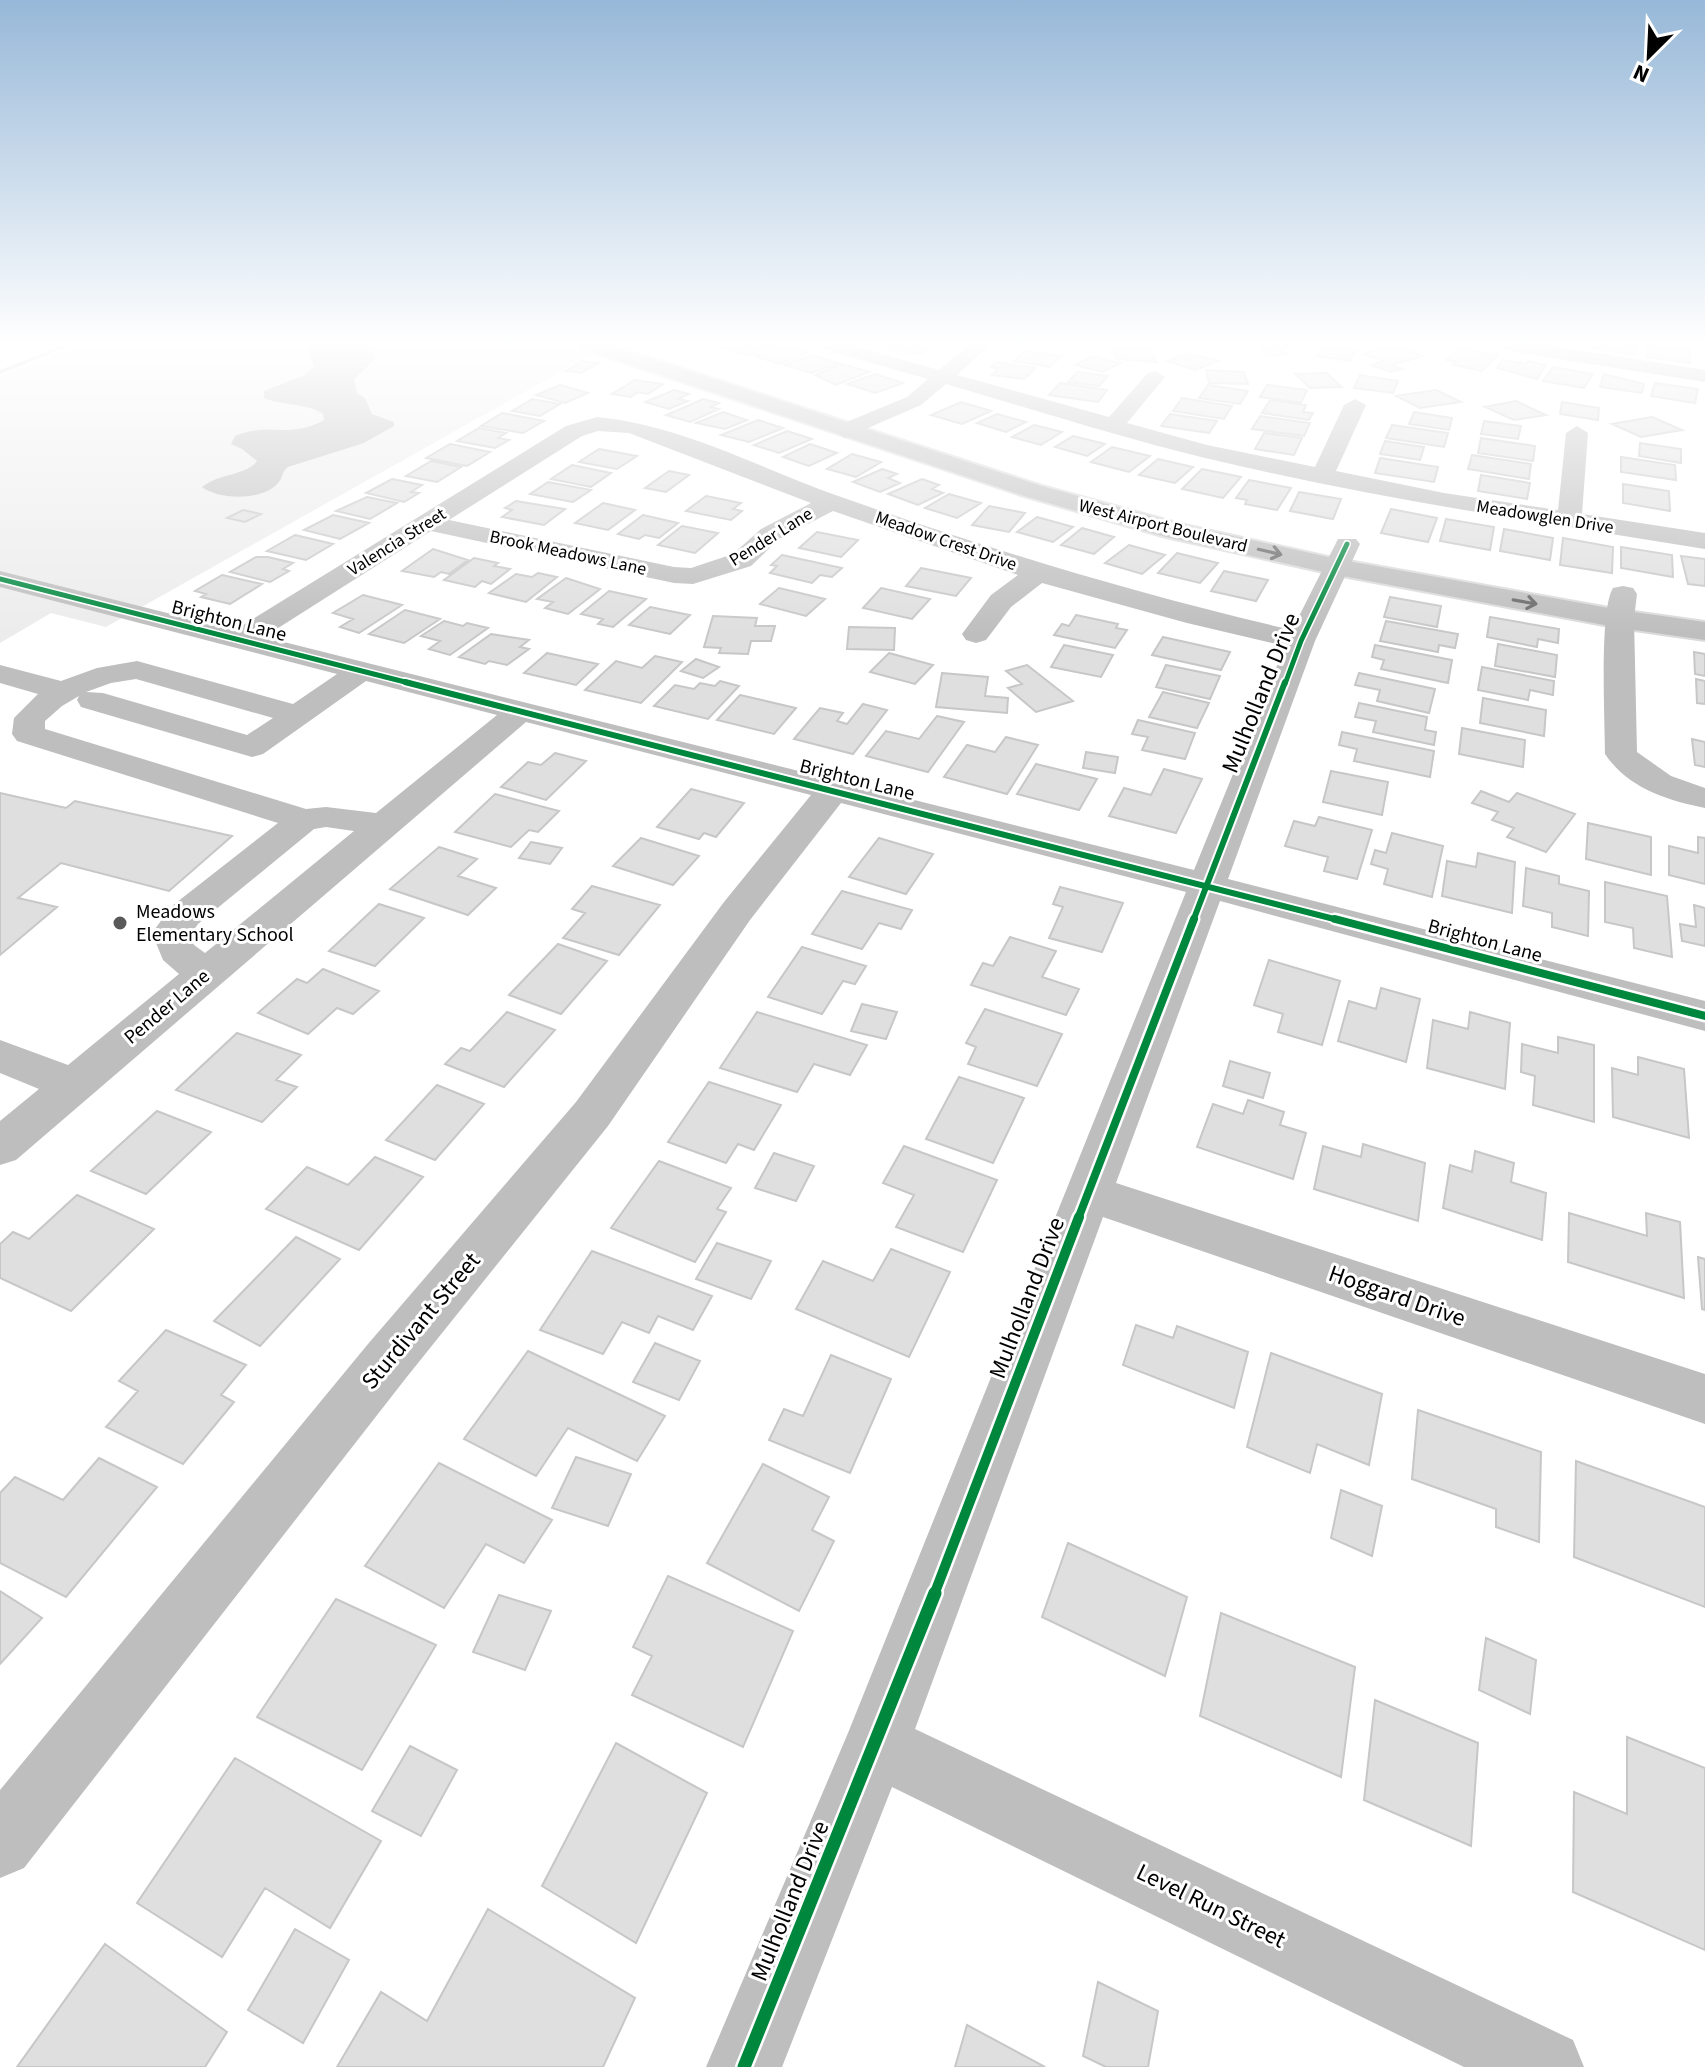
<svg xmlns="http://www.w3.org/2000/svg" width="1705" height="2067" viewBox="0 0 1705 2067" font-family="'Source Sans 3',sans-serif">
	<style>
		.green { fill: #ececec }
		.water { fill: #bfbfbf }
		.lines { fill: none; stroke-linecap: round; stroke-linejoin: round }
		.stream { fill: #bfbfbf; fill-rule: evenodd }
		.building { fill: #dfdfdf; stroke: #c7c7c7; stroke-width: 2 }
		.major-casing { stroke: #dbdbdb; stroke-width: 4 }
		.minor { fill: #bebebe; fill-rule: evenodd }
		.major { fill: #bebebe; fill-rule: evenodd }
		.cycleway-far4-casing { stroke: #fff; stroke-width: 8 }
		.cycleway-far3-casing { stroke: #fff; stroke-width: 10 }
		.cycleway-far2-casing { stroke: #fff; stroke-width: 13 }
		.cycleway-far1-casing { stroke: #fff; stroke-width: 15 }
		.cycleway-casing { stroke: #fff; stroke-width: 18 }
		.cycleway-far4 { stroke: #00873e; stroke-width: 5 }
		.cycleway-far3 { stroke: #00873e; stroke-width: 6 }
		.cycleway-far2 { stroke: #00873e; stroke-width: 8 }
		.cycleway-far1 { stroke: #00873e; stroke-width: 10 }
		.cycleway { stroke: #00873e; stroke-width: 13 }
		.oneway { stroke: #686868 }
		.poi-dot { fill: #595959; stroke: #fff; stroke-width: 3 }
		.labels { text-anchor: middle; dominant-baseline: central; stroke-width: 6; stroke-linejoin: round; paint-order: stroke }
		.far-street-label { font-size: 18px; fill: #000; stroke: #fff }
		.street-label { font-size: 20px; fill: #000; stroke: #fff }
		.poi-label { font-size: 20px; fill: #000; stroke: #fff; text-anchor: start }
		.near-street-label { font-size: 24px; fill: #000; stroke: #fff }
	</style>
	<rect width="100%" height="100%" fill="#fff"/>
	<path class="green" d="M81,345H566L594,353L106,627L51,613L0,643V376Z"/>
	<path class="water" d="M306,345H373L368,349L374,354V360L354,379L357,393L365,398L372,414L394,422V426L364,443L288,467C281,472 284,477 278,483C263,501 219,500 202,487C219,473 245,476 257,461L242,449L231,444L235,436C269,421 287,440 324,420L323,414C308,403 282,406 264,398V391L305,375L314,367Z"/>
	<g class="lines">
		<path class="stream" d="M65,345H72L0,374V370Z"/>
	</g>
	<path class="building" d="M730,345H776L747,355L723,348Z
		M888,345H935L919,354L884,347Z
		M1258,345H1294L1277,349L1287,353L1275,356L1262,351L1269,349Z
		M1324,345H1326L1356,349L1350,361L1317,356Z
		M1594,345H1638L1634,355L1593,348Z
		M1647,345L1690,349V363L1647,357Z
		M783,346L807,353L779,364L754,356Z
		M1392,346L1423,356L1392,365L1402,369L1391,372L1371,365L1383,361L1363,354Z
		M1148,347L1157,362L1117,359L1110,348Z
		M1460,348L1498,355L1482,371L1453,365L1456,362L1446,360Z
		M1025,351L1061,356L1050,367L1014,361Z
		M1190,353L1218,361L1195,370L1167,361Z
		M812,355L839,363L811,373L784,365Z
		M1092,356L1120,363L1103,372L1075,365Z
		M1503,360L1526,364L1528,361L1546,365L1537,379L1497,368Z
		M583,361L598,363L581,373L566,371Z
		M997,362L1036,368L1024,379L992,375L998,369L991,367Z
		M842,364L869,372L836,385L815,375Z
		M1553,367L1593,374L1584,388L1543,381Z
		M1206,370L1244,372L1248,384L1209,383Z
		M1077,372L1108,376L1099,386L1068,382Z
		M1327,373L1342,387L1310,388L1295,374Z
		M875,374L903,383L875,393L847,384Z
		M1604,374L1644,384L1642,393L1600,387Z
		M1360,375L1398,381L1393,393L1354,388Z
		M635,380L663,384L648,394L638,392L631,397L612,394Z
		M1060,383L1107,390L1098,402L1049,395Z
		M1655,383L1698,389L1695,403L1651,396Z
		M560,385L588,393L565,403L536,395Z
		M1208,385L1248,391L1240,404L1199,398Z
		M1267,385L1307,390L1301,403L1260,397Z
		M674,390L689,394L678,399L688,401L669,409L645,402Z
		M1436,390L1461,402L1420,408L1396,396Z
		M1182,398L1232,406L1224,419L1173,411Z
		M532,399L560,404L540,416L512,411Z
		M703,399L719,403L711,407L719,409L690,422L666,415Z
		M1270,400L1306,405L1303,412L1313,413L1309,420L1262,413Z
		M1516,401L1546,415L1514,420L1485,407Z
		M961,402L991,411L962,424L931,415Z
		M1562,402L1599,408L1598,420L1560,414Z
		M723,412L747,420L725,429L696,423Z
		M1414,412L1452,418L1449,430L1409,424Z
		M502,413L544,421L523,433L481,426Z
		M997,414L1026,422L1006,432L977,423Z
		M1170,414L1217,421L1209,433L1161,426Z
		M1260,416L1310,423L1304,436L1252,429Z
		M1652,417L1682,430L1641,437L1612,424Z
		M758,420L783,428L749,442L721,435Z
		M1484,421L1521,426L1518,439L1481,434Z
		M1034,425L1062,432L1041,445L1012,437Z
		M1392,425L1448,433L1444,447L1386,438Z
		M479,428L506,433L498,438L509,440L495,448L457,441Z
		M787,431L812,439L779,453L754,445Z
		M1264,433L1302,438L1294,455L1255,449Z
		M1073,436L1105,444L1087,456L1055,447Z
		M1481,438L1535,446L1533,461L1478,453Z
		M1385,441L1424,447L1420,460L1380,454Z
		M1640,443L1681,449V463L1639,456Z
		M450,444L490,452L467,466L426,458Z
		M810,444L837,453L809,466L783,457Z
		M1112,447L1150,456L1129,472L1091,462Z
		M599,449L637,456L617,469L579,462Z
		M852,454L881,462L856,477L827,469Z
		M1472,455L1531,464L1529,479L1468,469Z
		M1621,457L1675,465L1676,480L1621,472Z
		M1380,458L1438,467L1434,482L1375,473Z
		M1158,459L1193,467L1175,483L1139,475Z
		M431,461L461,467L437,482L406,476Z
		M572,465L611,473L591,487L551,479Z
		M882,469L897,474L888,478L900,483L880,492L853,482Z
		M1202,469L1241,477L1223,498L1182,489Z
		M669,471L689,475L666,492L645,488Z
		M1481,475L1530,483L1527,499L1478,491Z
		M392,479L422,485L411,492L419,493L404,502L366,493Z
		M922,479L939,485L932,489L943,493L918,505L888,494Z
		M1249,480L1291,488L1277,510L1245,504L1247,500L1236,498Z
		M548,482L591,490L573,502L530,494Z
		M1623,484L1669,491L1670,511L1623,503Z
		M1299,492L1341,499L1333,519L1290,511Z
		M949,494L981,503L957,518L925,508Z
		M706,496L741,503L733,509L742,511L731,520L686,511Z
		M367,497L397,503L370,519L336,511Z
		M516,501L565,509L544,525L502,517L512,510L505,508Z
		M603,503L635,510L608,530L575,523Z
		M989,506L1025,513L1009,532L972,525Z
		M1391,509L1437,518L1428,542L1381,533Z
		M243,510L261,514L245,522L227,518Z
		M333,515L369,523L340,539L304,530Z
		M643,515L678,523L659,538L645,535L639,539L618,534Z
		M1037,517L1073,527L1053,542L1017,532Z
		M1446,519L1494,527L1490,550L1440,541Z
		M682,526L718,533L695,553L658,545Z
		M1082,528L1114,537L1094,554L1061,545Z
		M1504,529L1553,538L1550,560L1500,551Z
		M817,532L858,540L841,557L799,548Z
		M295,535L333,544L306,560L267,551Z
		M1563,538L1613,547L1612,573L1560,565Z
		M1129,545L1165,555L1142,574L1105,563Z
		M1621,547L1672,555L1673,577L1621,568Z
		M433,549L468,560L449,574L441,572L434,577L402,571Z
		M1177,553L1218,563L1200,583L1158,573Z
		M782,555L842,568L832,577L820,575L812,583L770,573L777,566L771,565Z
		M1681,556L1705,559V586L1688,584Z
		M256,557H268L293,563L283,569L289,571L270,582L230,572Z
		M474,558L498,563L494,566L510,569L491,584L482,581L475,587L444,580Z
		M921,568L971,578L956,596L906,586Z
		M1224,571L1268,580L1256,601L1211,591Z
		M538,573L557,577L526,602L489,593L516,574L532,577Z
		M222,575L262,584L230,604L201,597L206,594L195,591Z
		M566,578L600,589L568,614L545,608L553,602L537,599Z
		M779,588L825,599L806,616L760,604Z
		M881,588L930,599L912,619L863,608Z
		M609,591L646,599L613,627L598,624L603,619L581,614Z
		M363,595L402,605L359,633L340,627L353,619L333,613Z
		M1390,597L1441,606L1437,627L1384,617Z
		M650,607L690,615L670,634L629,625Z
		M405,610L440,619L404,643L369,634Z
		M1076,615L1118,624L1116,628L1127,630L1115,648L1054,635L1062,624L1069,626Z
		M713,616L757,618L755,626H775L771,641H751L748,654L719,653L721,648L704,647Z
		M1490,617L1559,629L1558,643L1538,639L1537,647L1487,637Z
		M444,621L463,626L467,623L488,628L450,655L429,649L440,641L421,636Z
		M1386,621L1458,634L1455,648L1439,645L1438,652L1380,641Z
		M849,627L895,628L894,650L847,649Z
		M491,634L529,640L520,647L529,649L507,665L489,661L485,664L459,657Z
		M1163,637L1230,652L1221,670L1152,655Z
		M1498,644L1557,655L1555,677L1495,666Z
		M1064,645L1113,655L1101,677L1051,667Z
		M1375,645L1452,660L1448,683L1381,669L1384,660L1372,657Z
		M1694,652L1705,654V676L1695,674Z
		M547,653L598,664L576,685L524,673Z
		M889,653L933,665L915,684L870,672Z
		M655,656L682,662L641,703L585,690L616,661L642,668Z
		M696,659L719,667L703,678L681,671Z
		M1027,665L1073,701L1036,712L1008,688L1022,684L1006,671Z
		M1166,665L1220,676L1210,699L1156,687Z
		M1482,667L1554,681L1553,695L1530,690L1528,700L1478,690Z
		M942,673L988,677L985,696L1008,698L1007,713L936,707Z
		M1359,673L1435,689L1429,713L1377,701L1380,690L1355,685Z
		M1696,679L1705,681V704L1697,703Z
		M720,681L739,686L708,719L654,706L675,685L694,689L700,683L715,686Z
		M1163,692L1209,703L1197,728L1149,717Z
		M740,695L796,708L774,734L717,720Z
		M1483,698L1546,710L1544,736L1480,723Z
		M1359,703L1427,717L1425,730L1436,732L1434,745L1373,732L1376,721L1355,717Z
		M863,704L887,710L853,754L794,739L820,708L843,713L837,721L847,724Z
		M937,716L964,722L928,772L866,756L886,731L919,739Z
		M1138,720L1195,733L1185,759L1142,750L1148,737L1132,734Z
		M1462,728L1525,740L1523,767L1459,754Z
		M1342,732L1434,751L1430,777L1354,761L1357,749L1339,745Z
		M1006,737L1038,745L1007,794L944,777L967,745L995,752Z
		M1692,739L1705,742V767L1695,765Z
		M1086,752L1118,757L1115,773L1083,768Z
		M555,753L586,761L546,800L501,787L528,762L541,765Z
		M1036,764L1097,779L1079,810L1017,794Z
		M1164,769L1202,779L1176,833L1109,816L1124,788L1151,795Z
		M1331,771L1388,782L1382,815L1323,802Z
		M691,789L744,803L716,837L704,833L699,839L657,827Z
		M1481,791L1509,802L1517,793L1575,814L1546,852L1507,837L1514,828L1492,820L1498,812L1472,803Z
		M0,793L66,808L75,801L232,836L169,891L61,863L18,898L57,907L0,955Z
		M495,794L559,811L538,832L529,830L511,847L455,832Z
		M1319,817L1372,830L1357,879L1324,871L1328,857L1285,846L1294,821L1315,826Z
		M1588,823L1651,837V875L1586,859Z
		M1392,833L1443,846L1432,897L1384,884L1388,869L1371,864L1375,850L1386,853Z
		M1698,837L1705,838V884L1669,875V846L1698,853Z
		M641,838L699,856L673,885L613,866Z
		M879,838L933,854L906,894L849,877Z
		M531,842L562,848L550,864L519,858Z
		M439,847L477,859L458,876L496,888L468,915L390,889Z
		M1478,853L1515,862L1512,913L1442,896L1447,861L1476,867Z
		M1526,868L1559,876V884L1589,891L1588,936L1552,927V913L1523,906Z
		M1605,882L1667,896L1672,957L1634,948L1633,928L1605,922Z
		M592,886L660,905L619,955L563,938L585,913L572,909Z
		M1060,887L1123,903L1102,952L1049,938L1063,907L1053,904Z
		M842,891L912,910L901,929L879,923L862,949L812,934Z
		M379,904L424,918L375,966L329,951Z
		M1694,905L1705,908V946L1682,941L1680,924L1696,927Z
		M1010,937L1056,951L1042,977L1079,989L1066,1015L971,985L983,963L993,966Z
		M558,944L607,961L561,1014L509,995Z
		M802,947L866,966L855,984L843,981L822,1014L768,997Z
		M1269,960L1340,981L1322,1045L1278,1032L1283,1014L1254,1005Z
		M323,969L379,991L353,1014L337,1008L308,1034L258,1013L297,979L307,983Z
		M1381,988L1420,999L1406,1062L1338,1041L1349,1001L1376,1009Z
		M862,1004L897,1012L886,1039L851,1031Z
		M985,1009L1062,1034L1037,1086L968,1064L976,1047L966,1043Z
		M507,1012L555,1030L504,1087L445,1064L461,1048L470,1051Z
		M757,1012L867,1045L850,1075L814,1064L797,1092L720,1068Z
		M1470,1012L1510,1023L1505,1089L1427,1068L1433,1020L1468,1029Z
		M237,1033L301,1055L276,1080L297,1087L262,1122L176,1090Z
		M1558,1037L1594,1045V1122L1533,1105L1535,1076L1521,1072L1522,1044L1558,1053Z
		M1638,1057L1684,1069L1689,1138L1613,1117L1612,1068L1638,1075Z
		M1230,1061L1270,1073L1263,1098L1223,1086Z
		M959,1077L1024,1098L993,1163L926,1139Z
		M709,1082L781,1105L754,1150L738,1144L726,1163L668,1142Z
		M437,1085L484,1104L435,1160L386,1140Z
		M1248,1100L1284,1112L1280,1125L1306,1133L1293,1179L1197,1147L1213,1104L1243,1114Z
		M157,1111L211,1132L146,1194L91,1171Z
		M1363,1144L1425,1163L1418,1221L1314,1189L1323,1146L1361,1157Z
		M904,1146L997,1180L963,1252L896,1227L914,1195L883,1183Z
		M1475,1151L1514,1163L1511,1182L1546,1193L1542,1240L1443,1208L1450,1165L1472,1172Z
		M774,1153L814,1166L796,1201L755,1188Z
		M375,1157L423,1177L359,1250L266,1209L307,1167L348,1185Z
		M659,1161L731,1188L717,1209L726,1212L695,1262L611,1228Z
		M77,1195L154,1229L71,1311L0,1278V1244L13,1232L29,1239Z
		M1569,1213L1647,1236L1646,1213L1680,1222L1684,1298L1568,1262Z
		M296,1237L340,1259L260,1346L214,1321Z
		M717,1243L771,1261L751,1299L696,1279Z
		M891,1249L950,1272L909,1357L796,1309L823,1261L873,1281Z
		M592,1251L712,1296L693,1330L658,1316L649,1333L622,1322L603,1354L540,1330Z
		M1698,1257L1705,1259V1310L1702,1309Z
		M1136,1325L1173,1338L1177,1326L1248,1352L1234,1408L1123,1365Z
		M166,1330L246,1365L221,1395L234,1402L183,1464L106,1427L138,1391L119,1381Z
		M655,1343L700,1361L679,1400L633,1382Z
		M528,1351L665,1416L637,1461L568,1428L536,1476L464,1439Z
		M1271,1353L1382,1394L1369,1465L1317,1444L1310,1473L1247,1447Z
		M831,1355L891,1379L850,1473L769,1440L784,1409L803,1416Z
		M1418,1410L1541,1452L1539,1542L1496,1527V1509L1412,1479Z
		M576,1457L631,1474L608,1526L552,1508Z
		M99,1458L157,1487L66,1597L0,1563V1493L15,1477L63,1500Z
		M1576,1461L1705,1507V1607L1574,1557Z
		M439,1463L552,1520L524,1563L486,1544L444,1608L365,1566Z
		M763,1464L829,1497L812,1530L834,1541L799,1611L707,1563Z
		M1341,1490L1382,1506L1372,1556L1331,1538Z
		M1068,1543L1187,1597L1165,1676L1042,1617Z
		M668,1576L793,1631L743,1747L632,1695L652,1656L633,1647Z
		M0,1591L42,1618L0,1664Z
		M499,1595L551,1611L525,1670L473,1652Z
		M336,1599L436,1645L362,1770L257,1717Z
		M1221,1613L1355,1667L1341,1777L1200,1716Z
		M1486,1638L1536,1660L1530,1714L1479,1690Z
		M1375,1700L1478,1743L1471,1846L1364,1800Z
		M1627,1737L1705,1768V1950L1573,1892L1574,1792L1627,1814Z
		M616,1743L707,1793L636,1943L542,1886Z
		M410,1746L457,1770L421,1836L372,1811Z
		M235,1758L381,1841L330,1928L265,1888L222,1957L137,1903Z
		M488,1909L635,1998L603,2067H337L381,1992L427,2021Z
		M295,1929L349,1960L303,2043L248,2010Z
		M105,1944L227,2032L205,2067H17Z
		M1098,1982L1158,2011L1148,2067H1106L1083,2056Z
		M967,2025L1045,2067H955Z"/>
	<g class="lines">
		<defs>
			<path id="major" d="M580,345H611L1042,486L1180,524L1337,559L1620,610L1705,622V640L1620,628L1337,575L1166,537L1024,496L583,349Z"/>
		</defs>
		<use href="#major" class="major-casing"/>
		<path class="minor" d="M820,345H851L939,370L969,345H990L957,375L1109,417L1148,373L1155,371L1165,377L1127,423L1207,445L1315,467L1344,405L1355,399L1366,405L1336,471L1444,493L1558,510L1566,433L1577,426L1588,433L1582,514L1705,533V549C1536,522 1367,497 1201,457C1115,436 1032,409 946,384L921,405L845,438L834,431L837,426L907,397L928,379L822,349Z
			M1499,345H1546L1705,370V382L1508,351Z
			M597,417C683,425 763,470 844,498C992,550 1139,595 1292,630L1338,539H1356L1360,544L1315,641L1228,879L1705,1001V1031L1220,901L1116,1183L1705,1374V1424L1103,1217L915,1729L1573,2040L1584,2067H1464L892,1787L782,2067H706L848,1733L1186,892L841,803L750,920L608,1126L406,1378L24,1868L0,1878V1790L368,1344L576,1102L724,902L811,795L526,722L16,1160L0,1165V1121L39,1089L0,1073V1040L68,1065L179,974L163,960L152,933L172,906L278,823L17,741L12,734L14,718L38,694L0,683V665L61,681L97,668L137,661L293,704L337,674L0,587V571L235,630L566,426ZM598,431L629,433L811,503L761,529L733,554L691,568L674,567L449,520L582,436ZM833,511L1018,575L991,595L962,634L966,640L976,643L986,640L1011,607L1042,583L1187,623L1285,646L1194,870L264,637L431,531L674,583L693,584L751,566L779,539ZM136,679L273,718L247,735L103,693L86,692L111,683ZM366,681L497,715L376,813L326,807L306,809L45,729V721L62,706L79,696L77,700L81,707L252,757L263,754ZM326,827L354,831L205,953L194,945L191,934L198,924L314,829Z
			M1623,586L1633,588L1637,594L1634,619L1637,752L1671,776L1705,788V808C1666,800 1628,788 1605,754C1605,722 1599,610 1613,588Z"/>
		<use href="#major" class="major"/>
		<defs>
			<path id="cycleway-far4" d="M0,579L413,684
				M1285,684L1301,641L1347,544"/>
			<path id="cycleway-far3" d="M405,682L1342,921
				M1193,921L1285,682"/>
			<path id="cycleway-far2" d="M1335,919L1705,1016
				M1078,1219L1194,919"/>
			<path id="cycleway-far1" d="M934,1595L1079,1217"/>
			<path id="cycleway" d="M744,2067L935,1593"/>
		</defs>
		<use href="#cycleway-far4" class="cycleway-far4-casing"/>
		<use href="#cycleway-far3" class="cycleway-far3-casing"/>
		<use href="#cycleway-far2" class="cycleway-far2-casing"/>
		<use href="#cycleway-far1" class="cycleway-far1-casing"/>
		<use href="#cycleway" class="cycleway-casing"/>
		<use href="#cycleway-far4" class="cycleway-far4"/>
		<use href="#cycleway-far3" class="cycleway-far3"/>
		<use href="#cycleway-far2" class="cycleway-far2"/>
		<use href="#cycleway-far1" class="cycleway-far1"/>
		<use href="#cycleway" class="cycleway"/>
	</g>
	<defs><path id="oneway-shaft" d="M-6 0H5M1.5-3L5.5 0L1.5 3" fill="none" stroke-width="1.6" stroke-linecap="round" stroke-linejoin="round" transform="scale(2)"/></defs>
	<g class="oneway">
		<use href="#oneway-shaft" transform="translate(1270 552) rotate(13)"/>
		<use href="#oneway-shaft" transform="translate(1525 602) rotate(10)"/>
	</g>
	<linearGradient id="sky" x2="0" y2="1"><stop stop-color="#97b8d8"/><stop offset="0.54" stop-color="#fff"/><stop offset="1" stop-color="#fff" stop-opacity="0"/></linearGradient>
	<rect width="1705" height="635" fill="url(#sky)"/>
	<circle class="poi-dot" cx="120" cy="923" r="8"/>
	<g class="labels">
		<g class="far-street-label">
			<text transform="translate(1545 517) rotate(9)">Meadowglen Drive</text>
			<text transform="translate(1163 526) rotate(14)">West Airport Boulevard</text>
			<text transform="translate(771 537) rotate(-32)">Pender Lane</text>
			<text transform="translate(946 541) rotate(19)">Meadow Crest Drive</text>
			<text transform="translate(397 542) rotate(-32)">Valencia Street</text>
			<text transform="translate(568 553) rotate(12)">Brook Meadows Lane</text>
		</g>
		<g class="street-label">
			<text transform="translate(229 621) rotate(14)">Brighton Lane</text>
			<text transform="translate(857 780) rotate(14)">Brighton Lane</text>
			<text transform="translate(1485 941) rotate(15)">Brighton Lane</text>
			<text transform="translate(167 1007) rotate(-40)">Pender Lane</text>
		</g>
		<g class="poi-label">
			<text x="136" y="912">Meadows<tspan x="136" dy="23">Elementary School</tspan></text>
		</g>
		<g class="near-street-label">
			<text transform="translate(1261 693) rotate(-68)">Mulholland Drive</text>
			<text transform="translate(1397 1296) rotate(19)">Hoggard Drive</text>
			<text transform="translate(1027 1298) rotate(-69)">Mulholland Drive</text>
			<text transform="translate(421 1321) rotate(-50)">Sturdivant Street</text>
			<text transform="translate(790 1901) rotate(-68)">Mulholland Drive</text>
			<text transform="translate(1211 1906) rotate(26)">Level Run Street</text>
		</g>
	</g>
	<g transform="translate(1649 56) rotate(204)" stroke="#ffffff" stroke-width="6" paint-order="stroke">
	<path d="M0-6L14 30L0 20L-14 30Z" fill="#000000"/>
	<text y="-12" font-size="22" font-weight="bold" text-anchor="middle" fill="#000000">N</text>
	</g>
</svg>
